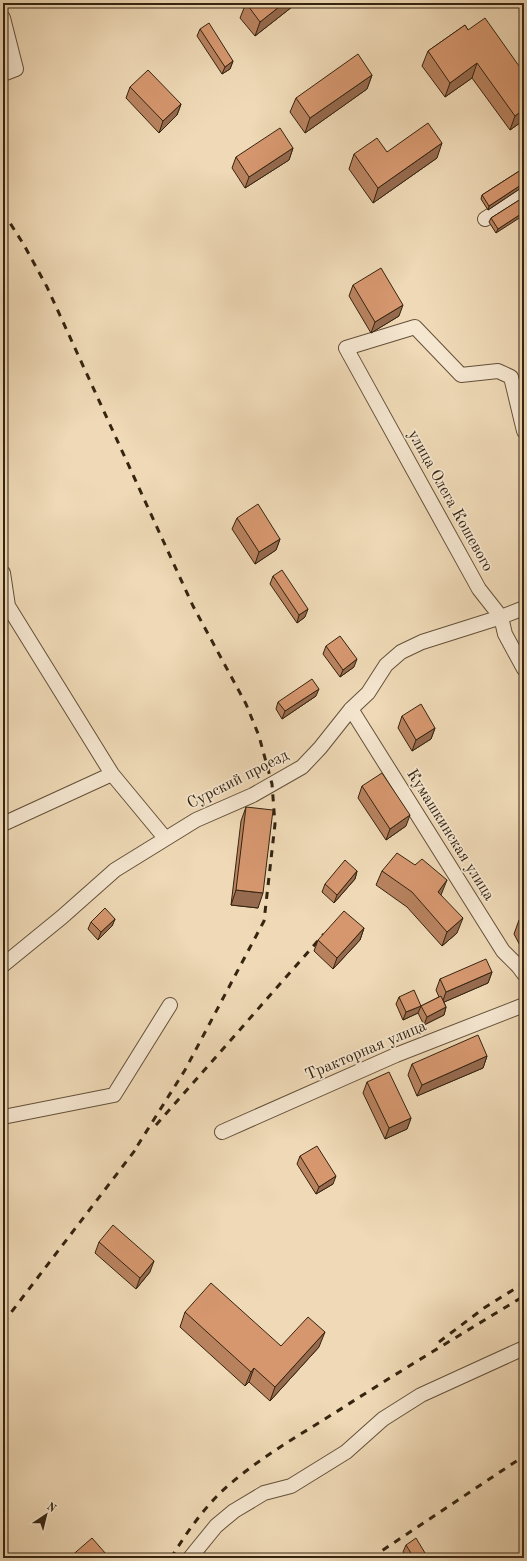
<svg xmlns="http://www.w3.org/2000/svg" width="527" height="1561" viewBox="0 0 527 1561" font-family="'Old Standard TT',serif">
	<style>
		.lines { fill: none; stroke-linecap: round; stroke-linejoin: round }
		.minor-casing { stroke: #645139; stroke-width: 16 }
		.minor { stroke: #f5e6d0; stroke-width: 14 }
		.rail { stroke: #35240f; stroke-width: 3; stroke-dasharray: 7 7; stroke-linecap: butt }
		.wall { fill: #b8825f; stroke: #35240f }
		.shaded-wall { fill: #966a4e; stroke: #35240f }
		.building { fill: #d6976f; stroke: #35240f }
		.labels { text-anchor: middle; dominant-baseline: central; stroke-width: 3.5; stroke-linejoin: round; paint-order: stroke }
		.street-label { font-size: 16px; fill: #35240f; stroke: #f5e6d0 }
	</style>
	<rect width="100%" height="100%" fill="#efd9b6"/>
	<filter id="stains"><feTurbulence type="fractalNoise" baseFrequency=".005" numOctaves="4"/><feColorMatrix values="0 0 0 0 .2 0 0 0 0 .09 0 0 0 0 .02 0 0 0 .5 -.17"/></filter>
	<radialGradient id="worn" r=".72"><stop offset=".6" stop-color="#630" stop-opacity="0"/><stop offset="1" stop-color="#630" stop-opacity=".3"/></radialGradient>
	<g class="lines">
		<defs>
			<path id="minor" d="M3,18L16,69L3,74
				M485,219L524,194
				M524,431L511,377L498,371L461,375L415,327L346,348L479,589L501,617L505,634L524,669
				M3,573L8,606L112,774L165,838
				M351,709L503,951L518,966L524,974
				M3,824L112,774
				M3,965L62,917L115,870L196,820L253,795L302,767L320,748L351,709L368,693L386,665L401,652L422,642L501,617L524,608
				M3,1117L114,1095L170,1005
				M222,1132L396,1055L524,1005
				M190,1558L216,1526L234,1511L264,1493L291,1486L346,1452L383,1419L421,1395L524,1348"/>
		</defs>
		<use href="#minor" class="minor-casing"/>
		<use href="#minor" class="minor"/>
		<path class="rail" d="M3,212L24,245L47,287L193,606L246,704L259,736L272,784L275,824L264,921L185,1070L136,1148
			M156,1125L324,934
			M3,1323L139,1145
			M439,1342L484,1308L524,1283
			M171,1558C185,1535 201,1512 220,1493C257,1458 304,1433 347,1405C405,1368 465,1332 524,1296
			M371,1558L524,1456"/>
	</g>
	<path class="wall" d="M246,3H297L255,36L240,18Z
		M465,25L524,120L510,130L472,78L445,97L422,66L428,51Z
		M200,29L233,61L230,69L222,74L197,36Z
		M372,75L367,89L305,133L290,112L296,98Z
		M130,87L181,104L177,115L159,133L126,98Z
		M293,148L289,160L245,188L232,168L236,157Z
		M387,152L437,158L373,203L349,169L354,154Z
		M524,168V186L488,210L481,199L482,195Z
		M524,197L496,233L489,222L491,218Z
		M353,285L399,316L371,333L349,296Z
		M237,518L280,539L276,550L255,564L232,529Z
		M273,576L305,617L297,623L270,584Z
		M326,646L354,667L340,677L323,654Z
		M316,696L282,719L276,709L278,702Z
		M402,716L435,728L431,739L412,751L398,728Z
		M362,786L406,826L386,840L358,798Z
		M246,807L258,908L231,905L241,821Z
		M357,871L355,879L334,903L322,892L325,884Z
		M382,871L441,895L457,933L442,946L407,907L376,885Z
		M524,917V953L514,934L519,920Z
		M115,919L112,926L98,940L88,929L91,922Z
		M364,928L360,940L333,969L314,951L318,940Z
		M492,972L488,983L444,1002L446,1007L444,1015L424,1025L418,1013L403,1020L396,1004L399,997L421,1006L439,997L436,990L440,979Z
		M487,1056L483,1068L417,1096L408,1075L412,1064Z
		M367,1082L411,1118L407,1129L385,1139L363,1093Z
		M300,1156L333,1184L316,1194L297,1164Z
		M99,1242L150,1272L136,1289L95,1253Z
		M185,1312L281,1346L319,1347L270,1401L249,1382L245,1386L180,1327Z
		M406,1545L428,1558H406L403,1552Z"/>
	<path class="shaded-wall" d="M284,3H297L255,36L260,22Z
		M233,61L230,69L222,74L225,67Z
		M477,63L472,78L445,97L450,83Z
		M372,75L367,89L305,133L310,118Z
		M181,104L177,115L159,133L163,121Z
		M524,109V120L510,130L515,116Z
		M442,143L437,158L373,203L378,188Z
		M293,148L289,160L245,188L249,177Z
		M524,183V186L488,210L489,206Z
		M524,212V215L496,233L498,229Z
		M403,305L399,316L371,333L375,322Z
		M280,539L276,550L255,564L259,552Z
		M308,609L305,617L297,623L299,615Z
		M357,659L354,667L340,677L343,670Z
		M319,689L316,696L282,719L285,711Z
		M435,728L431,739L412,751L416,740Z
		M410,815L406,826L386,840L390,829Z
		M357,871L355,879L334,903L337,895Z
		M447,880L441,895L433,907L438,892Z
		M236,890L263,893L258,908L231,905Z
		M463,918L457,933L442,946L447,932Z
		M115,919L112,926L98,940L101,932Z
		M364,928L360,940L333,969L337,958Z
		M492,972L488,983L442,1003L446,992Z
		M421,1006L418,1013L403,1020L406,1012Z
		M446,1007L444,1015L424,1025L427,1017Z
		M487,1056L483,1068L417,1096L422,1085Z
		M411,1118L407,1129L385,1139L389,1128Z
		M336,1176L333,1184L316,1194L319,1187Z
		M154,1261L150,1272L136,1289L140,1278Z
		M325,1332L319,1347L270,1401L275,1387Z
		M254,1368L249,1382L245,1386L251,1372Z"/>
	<path class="building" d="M246,3H284L260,22Z
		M485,18L524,73V109L515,116L477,63L450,83L428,51L465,25L468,30Z
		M209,23L233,61L225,67L200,29Z
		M358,54L372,75L310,118L296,98Z
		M148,70L181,104L163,121L130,87Z
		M428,123L442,143L378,188L354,154L377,138L387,152Z
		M280,128L293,148L249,177L236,157Z
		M524,168V183L489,206L482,195Z
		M524,197V212L498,229L491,218Z
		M381,268L403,305L375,322L353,285Z
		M258,504L280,539L259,552L237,518Z
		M282,570L308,609L299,615L273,576Z
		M340,636L357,659L343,670L326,646Z
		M312,679L319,689L285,711L278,702Z
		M421,704L435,728L416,740L402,716Z
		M382,773L410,815L390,829L362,786Z
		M246,807L273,810L263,893L236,890Z
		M397,853L415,865L422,859L447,880L438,892L463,918L447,932L412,892L382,871Z
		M345,860L357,871L337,895L325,884Z
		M105,908L115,919L101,932L91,922Z
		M344,911L364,928L337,958L318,940Z
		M524,917V929L519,920Z
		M486,959L492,972L446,992L440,979Z
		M414,990L421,1006L406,1012L399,997Z
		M441,996L446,1007L427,1017L421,1006Z
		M478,1035L487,1056L422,1085L412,1064Z
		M389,1072L411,1118L389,1128L367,1082Z
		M317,1146L336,1176L319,1187L300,1156Z
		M113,1225L154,1261L140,1278L99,1242Z
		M211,1283L281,1346L308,1317L325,1332L275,1387L254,1368L251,1372L185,1312Z
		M92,1538L106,1554L102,1558H69Z
		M416,1538L428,1558H414L406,1545Z"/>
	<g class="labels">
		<g class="street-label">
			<text transform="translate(450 501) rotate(61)">улица Олега Кошевого</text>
			<text transform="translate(238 780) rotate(-27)">Сурский проезд</text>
			<text transform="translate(450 835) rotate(58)">Кумашкинская улица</text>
			<text transform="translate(366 1051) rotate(-23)">Тракторная улица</text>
		</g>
	</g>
	<rect width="527" height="1561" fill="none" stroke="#efd9b6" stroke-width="16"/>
	<rect x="4" y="4" width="519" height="1553" fill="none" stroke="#35240f" stroke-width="2"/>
	<rect x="8" y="8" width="511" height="1545" fill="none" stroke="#35240f"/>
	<g transform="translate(46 1515) rotate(35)" stroke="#f5e6d0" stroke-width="3" paint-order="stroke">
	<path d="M0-3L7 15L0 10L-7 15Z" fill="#35240f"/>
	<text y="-6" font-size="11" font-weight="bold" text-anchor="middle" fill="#35240f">N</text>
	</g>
	<rect width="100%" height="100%" filter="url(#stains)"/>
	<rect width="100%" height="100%" fill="url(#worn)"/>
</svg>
